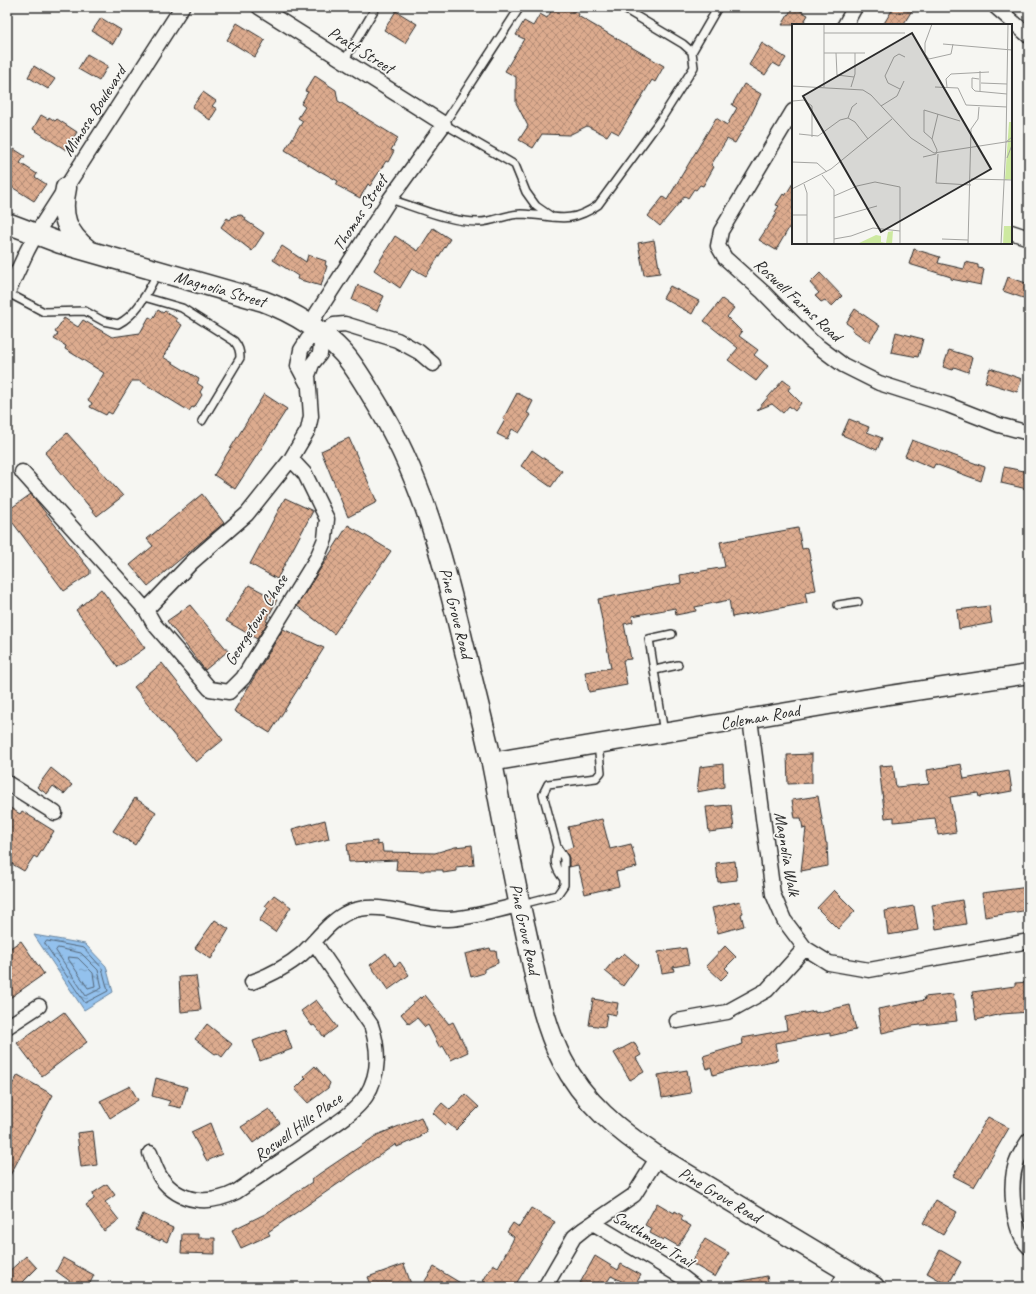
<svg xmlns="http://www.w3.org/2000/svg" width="1036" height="1294" viewBox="0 0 1036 1294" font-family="Caveat,sans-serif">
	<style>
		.water { fill: url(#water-ripples); stroke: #69859f }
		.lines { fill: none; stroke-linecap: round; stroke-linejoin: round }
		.shore { stroke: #556779; stroke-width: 1 }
		.building { fill: url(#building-cross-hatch); stroke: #2b2b2b }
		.service-casing { stroke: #2b2b2b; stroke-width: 10 }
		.minor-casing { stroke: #2b2b2b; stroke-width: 17 }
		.tertiary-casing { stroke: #2b2b2b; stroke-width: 21 }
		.secondary-casing { stroke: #2b2b2b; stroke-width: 23 }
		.service { stroke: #f6f6f2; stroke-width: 7 }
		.minor { stroke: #f6f6f2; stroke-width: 14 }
		.tertiary { stroke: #f6f6f2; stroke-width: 18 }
		.secondary { stroke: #f6f6f2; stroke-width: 20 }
		.labels { text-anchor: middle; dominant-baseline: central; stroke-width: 3.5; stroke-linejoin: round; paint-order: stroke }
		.street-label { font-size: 17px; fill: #2b2b2b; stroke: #f6f6f2 }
		.inset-road { fill: none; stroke: #a5a5a2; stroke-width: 1 }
		.view { fill: #2b2b2b; fill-opacity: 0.15; stroke: #2b2b2b; stroke-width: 2 }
		.inset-edge { fill: none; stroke: #2b2b2b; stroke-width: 2 }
	</style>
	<defs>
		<pattern id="water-ripples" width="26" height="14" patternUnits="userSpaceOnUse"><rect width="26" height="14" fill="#93c1ed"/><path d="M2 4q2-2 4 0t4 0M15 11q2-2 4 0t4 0" fill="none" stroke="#789dc0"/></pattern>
		<pattern id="building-cross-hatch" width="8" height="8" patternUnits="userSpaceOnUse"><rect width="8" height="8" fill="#dcab8e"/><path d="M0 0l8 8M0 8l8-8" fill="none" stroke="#b38b74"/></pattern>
	</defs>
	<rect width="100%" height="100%" fill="#f6f6f2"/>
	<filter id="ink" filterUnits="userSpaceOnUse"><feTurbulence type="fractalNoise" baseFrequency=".025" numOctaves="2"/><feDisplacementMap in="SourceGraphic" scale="8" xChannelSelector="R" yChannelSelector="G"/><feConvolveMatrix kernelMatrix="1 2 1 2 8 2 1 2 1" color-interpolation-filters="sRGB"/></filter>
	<g filter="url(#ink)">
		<path class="water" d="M34,935L85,944L106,966L113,992L84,1010Z"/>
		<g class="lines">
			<path class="shore" d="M47,941L84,948L102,968L108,991L85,1003L45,944Z
				M58,948L81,953L98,970L102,988L86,996L56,951Z
				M69,957L78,958L93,973L95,986L88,988L69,960Z"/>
		</g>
		<path class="building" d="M554,7H565L579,14L578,16L664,66L655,82L652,80L619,134L611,130L607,136L587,126L569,135L542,134L533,148L519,140L528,126L516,103V77L505,71L524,39L516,35L524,21L533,26L540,14L547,18Z
			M793,7L808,15L802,25H782Z
			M894,7H914L903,25H883Z
			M396,11L417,24L405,43L384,30Z
			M101,18L121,30L113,44L92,31Z
			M237,23L265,40L255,57L227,40Z
			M762,43L786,58L780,67L773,63L765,75L749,65Z
			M87,54L108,66L99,81L78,69Z
			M34,66L55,79L48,89L28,77Z
			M315,76L336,90L338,101L398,138L391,150L394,151L388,162L386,161L370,186L368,184L360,198L336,185L338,181L320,171V172L285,150L303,121L298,118L305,107L301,104L308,92L305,91Z
			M744,84L761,94L749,119L735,143L727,139L711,165L714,167L703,186L700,185L696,190L694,189L688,198L685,196L660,226L648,216L663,197L667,200L716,118L727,125L737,108L732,105Z
			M203,92L216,101L212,106L217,109L210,120L192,107Z
			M41,115L48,119L49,117L55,121L57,119L77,132L66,150L33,129Z
			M14,149L25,156L20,163L37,174L35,177L46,184L34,201L7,184V161Z
			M793,183V221L776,250L759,240L777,213L775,212L779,206L776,205L783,194L785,196Z
			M241,215L246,218L245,220L264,233L252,251L221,227L227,218L230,220L233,216Z
			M433,228L450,239L426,276L412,268L400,288L374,270L395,236L418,251Z
			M654,240L660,273L644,275L638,243Z
			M282,246L306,262L308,255L326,261L325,265L327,266L321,286L297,279L298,276L273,260Z
			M914,249L940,257L938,263L964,269L966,262L978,265V268L984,269L981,285L951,279V277L909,264Z
			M820,273L842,296L831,307L825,300L821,302L815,296L819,293L810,283Z
			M1008,277L1029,284V300L1003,291Z
			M358,285L384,296L377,311L352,300Z
			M670,286L699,301L692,314L663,298Z
			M722,299L734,308L727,317L742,332L739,336L758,350L754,355L768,366L756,381L728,360L738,348L704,321Z
			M855,309L880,326L869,342L852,330L853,328L846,323Z
			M158,310L163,313L165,311L177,319L176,321L182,325L163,357L199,379L197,383L203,387L200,392L202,395L194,408L192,407L189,411L140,381H132L112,414L108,412L106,415L90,407L92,403L88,400L104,373L65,349L66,346L54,339L58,334L55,332L64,318L78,327L83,320L112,337L140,333L149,317L153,319Z
			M896,332L923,339L918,357L891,352Z
			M949,350L972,357L968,372L954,367L953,370L943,367Z
			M990,368L1022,379L1017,392L985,382Z
			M783,380L791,386L788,390L801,403L795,411L789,406L783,413L772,404L757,410Z
			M517,393L533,401L527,413L531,415L519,433L512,429L507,439L497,434L505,420L503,419Z
			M264,394L287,409L235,489L214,475Z
			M849,419L869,427L867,432L882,438L877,450L842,435Z
			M67,433L123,496L97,516L45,453Z
			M349,438L377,502L348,517L321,451Z
			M912,440L985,467L981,481L935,464L933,468L905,456Z
			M532,450L562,471L551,487L521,466Z
			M1004,467L1029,472L1027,489L1001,483Z
			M31,494L90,570V574L64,591L7,515V511Z
			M202,494L224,523L148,586L130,565L153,546L147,539Z
			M285,498L313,511L277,579L250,564Z
			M348,525L391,551L334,634L297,606Z
			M798,528L802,549L808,548L816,590L805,592L807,603L732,617L729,600L695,607L696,611L676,615L675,608L632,616L633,622L624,624L631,659L623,660L627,685L589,692L585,672L611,668L598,599L681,583L680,575L725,567L720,542Z
			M249,585L277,600L266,621L268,622L257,639L226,621Z
			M101,589L145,648L118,667L76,610Z
			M190,605L228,651L205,670L167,621Z
			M989,606L992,623L959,629L957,610Z
			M283,629L324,648L270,733L234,711Z
			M162,663L223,740L196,762L134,687Z
			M812,754V783L788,784L787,755Z
			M723,764L724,787L697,792L700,767Z
			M961,764L964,779L1009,771L1012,791L979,797L978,793L950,797L956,832L938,835L935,818L894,822V817L885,818L879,766L893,765L896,787L929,784L927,770Z
			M51,768L72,785L64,794L53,786L47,794L37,787Z
			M818,796L826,843H827L828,866L801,871L806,828L803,829L801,818H795L792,800Z
			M135,798L156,812L135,845L113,831Z
			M731,805L734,829L709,832L706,807Z
			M7,806L20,814L22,811L54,831L37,858L34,856L24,871L7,861Z
			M602,819L610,849L631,844L637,867L616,872L619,886L585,894L578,865L569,867V858L565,850L573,847L568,827Z
			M325,820L329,839L297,847L292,829Z
			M377,841V845L382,844L383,852L435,853L455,847L472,845L474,865L456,867V871L443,873V870H425L424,871L396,870L397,860L349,862L347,844Z
			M735,861L737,880L718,882L716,863Z
			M1029,887V910L985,917L982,893Z
			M834,890L855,911L838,929L817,908Z
			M274,895L291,907L275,932L259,921L268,908L265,906Z
			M962,900L966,924L936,929L932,905Z
			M740,901L743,913L741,914L744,926L718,933L712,908Z
			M914,906L918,930L888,935L885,911Z
			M215,920L229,929L211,959L195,948Z
			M21,941L44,974L7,1000V950Z
			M725,946L736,957L725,968L729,972L721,980L706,966Z
			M490,948L491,951H496L498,963L484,969V973L471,977L465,954Z
			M686,948L689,964L673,967L674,971L662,973L658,952Z
			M386,953L395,966L400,962L409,975L388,990L370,965Z
			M624,953L638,965L623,986L605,971L616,958L618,959Z
			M196,976L201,1010L181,1012L179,977Z
			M1029,982V1012L1002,1014L976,1020L972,992L1015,986V983Z
			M953,994L957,1021L912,1026L882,1033L878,1009L925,1000L924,997Z
			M425,995L449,1024L453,1022L468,1052L451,1060L443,1046L440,1048L428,1025L425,1027L417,1018L409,1024L401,1014L420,997L421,999Z
			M593,999L618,1003L616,1015L607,1013L605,1027L589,1025Z
			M316,1000L337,1027L324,1037L314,1025L312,1026L301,1011Z
			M850,1005L856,1030L830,1036V1033L775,1043L778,1060L737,1068L713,1075L711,1067L707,1069L703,1056L743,1044L742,1038L787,1030L785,1017L815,1011V1013Z
			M64,1012L87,1042L42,1076L17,1043L49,1020L50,1022Z
			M207,1024L232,1044L222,1057L217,1053L215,1054L195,1039Z
			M285,1029L292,1049L260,1061L253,1041Z
			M634,1042L641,1055L636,1058L644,1072L630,1080L614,1053Z
			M315,1066L330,1083L328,1088L308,1103L295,1089L306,1078L304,1076Z
			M687,1070L691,1093L662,1098L658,1075Z
			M18,1075L53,1095L7,1181V1101L12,1092L9,1090Z
			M156,1078L187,1087L181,1108L168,1105L170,1101L152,1096Z
			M130,1086L138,1100L110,1118L100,1101Z
			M465,1094L479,1107L456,1130L448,1123L446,1125L433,1113L442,1103L450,1110Z
			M269,1109L280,1123L253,1143L241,1127Z
			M421,1117L427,1132L420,1135L421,1137L397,1147L396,1144L268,1232L270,1235L241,1248L232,1230L265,1214L312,1182L311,1180L319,1174L377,1135Z
			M988,1117L1009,1128L974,1187L953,1176Z
			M210,1123L222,1154L207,1161L191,1132Z
			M93,1131L97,1165L81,1167L77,1133Z
			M107,1184L115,1195L105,1202L119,1220L104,1231L86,1205L94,1199L93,1193Z
			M936,1200L957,1212L943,1235L923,1223Z
			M657,1203L674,1213L675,1211L683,1216L681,1220L691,1226L678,1246L664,1238L663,1240L650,1233L652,1229L645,1225Z
			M531,1208L555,1222L514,1287H493L483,1281L493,1264L498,1267L512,1242L514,1237L507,1232L513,1223L519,1227Z
			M143,1214L173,1228L167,1242L161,1239L160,1241L136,1230Z
			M182,1234H198V1238H215V1254L181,1253Z
			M705,1239L729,1253L715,1277L691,1263Z
			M940,1250L961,1262L948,1285L927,1273Z
			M26,1256L37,1268L18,1287H12L7,1281V1273Z
			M595,1256L618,1270L621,1264L641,1275L634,1287L611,1276L604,1287H587L580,1283Z
			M63,1258L94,1275L88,1287H78L56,1271Z
			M404,1264L412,1287H372L368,1277Z
			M434,1267L467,1287H421Z
			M767,1276L769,1287H737L736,1282Z"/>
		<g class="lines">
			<defs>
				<path id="service" d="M520,7L444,124L515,165L526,192L536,206L552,217
					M621,7L683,44L692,52
					M344,61L376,7
					M390,199C418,208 449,222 479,222C493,222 507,214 521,214C554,215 568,226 598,205L661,119L694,67L692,52L718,7
					M8,293L44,312L85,311L103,321L118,324C139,313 147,292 158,272
					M144,297L182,308L234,341C239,347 240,351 240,358L202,421
					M838,605L858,602
					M655,670L678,665
					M664,733L649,639L672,634
					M557,847C554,860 554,867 563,878
					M522,904L557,895L564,885V858L557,847L543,794L548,784L596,778L601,772L598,745"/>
				<path id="minor" d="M259,7L444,124L390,199L310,324
					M996,7L1029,36
					M845,25L855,7
					M793,111L721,231L718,246L725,258L763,292L811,341L843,365L879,383L948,405L999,425L1029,433
					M1011,232L1029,238
					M7,294L27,251L36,234L182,7
					M307,383L298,366L301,350L308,339L322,334L334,325L345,324L397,340L419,352L433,364
					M22,472L146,610L154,624L210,689L229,692L243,678L317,558L325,539L327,519L305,474L291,459L308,430L311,416L308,375L312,364L320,354L322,334
					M146,610L192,562L247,514L291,459
					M750,719L773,894L784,920L805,948L829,963L869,970L1029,941
					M7,783L55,813
					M252,982C270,975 287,967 302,954C317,940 330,920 349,912C382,899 415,920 448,919C472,918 496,910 519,905
					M677,1021L727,1012L767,990L805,948
					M7,1027L39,1006
					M1029,1140C1025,1146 1021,1152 1018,1159C1008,1180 1012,1231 1029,1247
					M150,1153C153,1161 156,1171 161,1178C180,1204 210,1205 236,1192C261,1175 286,1158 312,1140C330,1127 353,1115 366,1096C380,1074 379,1048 371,1025L314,942
					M593,1223L682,1277L695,1287
					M545,1287L574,1237L584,1229L634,1195L658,1157
					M838,1287L847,1271"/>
				<path id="tertiary" d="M491,762L876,697L1029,674"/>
				<path id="secondary" d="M66,188C60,215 66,233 88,250
					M7,223L60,243L263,301C295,313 321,329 344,354C356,368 365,384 374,399C421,474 443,558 463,643C473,683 483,723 492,763C503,818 512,873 525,928C535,972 541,1019 562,1060C583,1102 619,1131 658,1157L874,1287"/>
			</defs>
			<use href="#service" class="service-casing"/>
			<use href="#minor" class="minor-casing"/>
			<use href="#tertiary" class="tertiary-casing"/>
			<use href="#secondary" class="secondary-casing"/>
			<use href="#service" class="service"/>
			<use href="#minor" class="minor"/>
			<use href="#tertiary" class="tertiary"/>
			<use href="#secondary" class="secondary"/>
		</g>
	</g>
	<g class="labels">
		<g class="street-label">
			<text transform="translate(361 50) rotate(32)">Pratt Street</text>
			<text transform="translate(94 111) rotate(-57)">Mimosa Boulevard</text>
			<text transform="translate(360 213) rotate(-57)">Thomas Street</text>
			<text transform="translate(220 289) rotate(16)">Magnolia Street</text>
			<text transform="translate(798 300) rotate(43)">Roswell Farms Road</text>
			<text transform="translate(456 613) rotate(76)">Pine Grove Road</text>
			<text transform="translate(256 620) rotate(-58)">Georgetown Chase</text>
			<text transform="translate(760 717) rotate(-10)">Coleman Road</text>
			<text transform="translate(787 854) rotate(80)">Magnolia Walk</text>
			<text transform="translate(525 929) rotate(78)">Pine Grove Road</text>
			<text transform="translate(298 1127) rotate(-36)">Roswell Hills Place</text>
			<text transform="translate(720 1195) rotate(31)">Pine Grove Road</text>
			<text transform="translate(653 1239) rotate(32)">Southmoor Trail</text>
		</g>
	</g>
	<g transform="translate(792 24)">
		<rect width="220" height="220" fill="#f6f6f2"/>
		<path d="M101,207L100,220H65L84,211L89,212V218L94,219L96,208Z" fill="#cde9a0"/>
		<path d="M212,202H220V220H211Z" fill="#cde9a0"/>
		<path d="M217,98H220V155L213,156Z" fill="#cde9a0"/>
		<path class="inset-road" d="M32,0V63M140,0L133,19V30L137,35L159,30L161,20M32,9H113M151,20L220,26M32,29H73M44,29L45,51L62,53M188,47V67M187,55L180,54V64L183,67L215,70M189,59L215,60M0,62L71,66L79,71L119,114L142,129L220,117M59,63L63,50V29M143,63L166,64L174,81L215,83M155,63L154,55L159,50L197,48M108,65L96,59L93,52L102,33L107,30L113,33M1,77L12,76L20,82V113M89,82L105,72L112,57M56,94L60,83L65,79M7,110L26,112L48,96L56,94L63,98L76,115M140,115L146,90M214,118L216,0M144,130L145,126L140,115L132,108V86L168,97M146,130L144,159L179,161M131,133L144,130M215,134L220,121M0,138L25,139L35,148M30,151L42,166V220M179,155L220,156M12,160L15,169V220M0,165L39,145L100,95M42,172L65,162L83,158L108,163V220M0,191H15M42,194L85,182M42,215L59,212L81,204L108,207M150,215L176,216M176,220L179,105L186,95L187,83M209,220L214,118L220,113"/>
		<path class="view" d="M120,9L199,145L89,208L11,72Z"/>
		<rect width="220" height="220" class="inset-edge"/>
	</g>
	<rect width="1036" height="1294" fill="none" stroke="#f6f6f2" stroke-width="24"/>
	<rect x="12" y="12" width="1012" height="1270" fill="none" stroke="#2b2b2b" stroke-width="1.5" filter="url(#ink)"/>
</svg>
